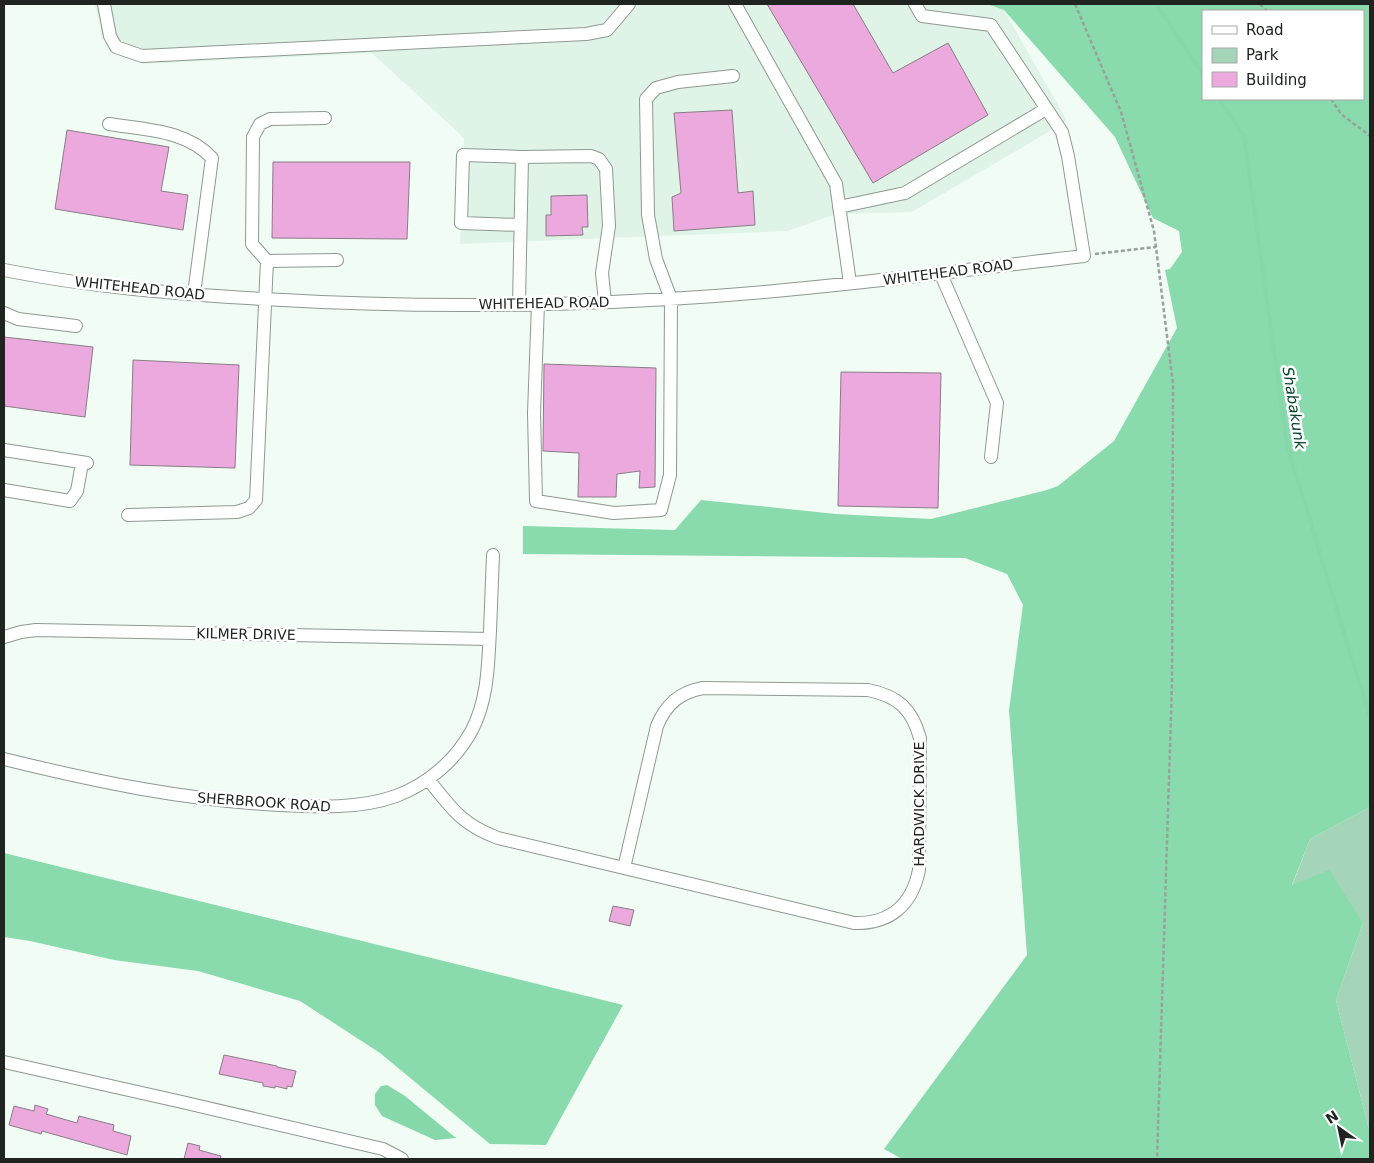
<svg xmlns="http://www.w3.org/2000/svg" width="1374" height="1163" viewBox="0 0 1374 1163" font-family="'DejaVu Sans',sans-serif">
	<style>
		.built { fill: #e0f3e7 }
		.green { fill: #a5d5b8 }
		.forest { fill: #89dbad; fill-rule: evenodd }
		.water { fill: #86d7a9 }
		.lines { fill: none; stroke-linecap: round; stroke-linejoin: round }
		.stream { stroke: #86d7a9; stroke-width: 4 }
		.building { fill: #eca9dd; stroke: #877e85 }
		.minor-casing { stroke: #8e9992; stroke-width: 14 }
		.path { stroke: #99a19c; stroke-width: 2.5; stroke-dasharray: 4 2.5; stroke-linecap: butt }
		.minor { stroke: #fff; stroke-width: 12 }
		.labels { text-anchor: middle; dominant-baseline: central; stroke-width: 5; stroke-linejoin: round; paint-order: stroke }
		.street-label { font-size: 14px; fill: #202421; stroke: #fff }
		.water-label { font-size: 15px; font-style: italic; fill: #004428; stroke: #fff }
	</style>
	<rect width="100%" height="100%" fill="#f1fcf5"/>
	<path class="built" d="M95,4H987L1004,10L1067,121L912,212L836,214L788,231L460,244L464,138L372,53L143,64L102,38Z"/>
	<path class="green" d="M1370,807V1133L1336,1000L1363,923L1292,886L1310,839Z"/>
	<path class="forest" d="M987,4H1370V807L1310,839L1292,885L1329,870L1363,923L1336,1000L1370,1133V1159H902L884,1149L1027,955L1009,710L1023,605L1007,574L965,558L523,554V526L675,530L701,500L836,514L931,519L1047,490L1058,486L1114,441L1177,328L1165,270L1170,269L1182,252L1179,231L1153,218L1115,137L1004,10ZM1203,11H1363V99H1203Z
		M4,853L623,1005L546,1145L490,1144L380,1053L300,1001L198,971L114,960L30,941L4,937Z"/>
	<path class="water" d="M387,1085L405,1096L456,1138L435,1140L382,1116L375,1105V1094L381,1086Z"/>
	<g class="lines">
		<path class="stream" d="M1156,4L1203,74
			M1219,99L1244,136L1287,445L1370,718"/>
	</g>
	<path class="building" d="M767,4H853L893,73L948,43L988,115L873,183Z
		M732,110L738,193L753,191L755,225L674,231L672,197L681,193L674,113Z
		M67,130L169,147L161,191L188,195L183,230L55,209Z
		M273,162H410L407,239L272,238Z
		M587,195L588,227H582L583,235L546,236V215H551V196Z
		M4,337L93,347L85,417L4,406Z
		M133,360L239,365L235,468L130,465Z
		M544,364L656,368L655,487L639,488L640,471L617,474L616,497H578L579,453L543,451Z
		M841,372L941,373L938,508L838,506Z
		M613,906L634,910L630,926L609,921Z
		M224,1055L277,1066V1067L296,1071L292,1087L287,1086V1089L275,1086V1088L263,1086V1083L219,1074Z
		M35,1105L48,1109L46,1114L77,1123L79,1116L114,1125L113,1131L131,1136L127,1155L42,1131L41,1134L9,1125L14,1106L34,1111Z
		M188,1143L200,1146L199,1150L221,1156L220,1159H184Z"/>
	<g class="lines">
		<defs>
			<path id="minor" d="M104,4L110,36L116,47L142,56L586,34L607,30L629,4
				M735,4L836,184L850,283
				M109,124C146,130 186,130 212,158L194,294
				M839,207L905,193L1046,109
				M520,225L461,223L463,155L522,157L591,156L599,159L606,169L609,226L602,273L605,302
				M267,261L337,260
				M4,270C89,287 177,294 264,299C414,308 565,307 715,296C839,287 961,270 1084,256L1068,156L1062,132L991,25L922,16L915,4
				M940,272L997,403L991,457
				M519,304L522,157
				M538,304L534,413L536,501L614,513L661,510L670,475L671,299L656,259L648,215L646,99L656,88L678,82L733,76
				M4,313L18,319L76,326
				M4,450L87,463
				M4,490L70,501L77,491L82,463
				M128,515L237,512L249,508L256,500L267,261L252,244L253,137L260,124L270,119L325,118
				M4,637L21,632L36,630L489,639
				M703,688L868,690C898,696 912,709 920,738L919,870C912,905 890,924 854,923L624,868L657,726C666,704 680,692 703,688Z
				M4,759C97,782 184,800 280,805C318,807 360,809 396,796C428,784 456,760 472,730C488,699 488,665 490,631C491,605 492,580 493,555
				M428,779C451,808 462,825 498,838L624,868
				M4,1062L182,1102L383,1149L402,1159"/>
		</defs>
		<use href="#minor" class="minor-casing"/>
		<path class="path" d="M1075,4L1121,112L1154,231L1173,384L1172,684L1157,1159
			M1260,4L1267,11
			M1331,99L1341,114L1370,136
			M1095,254L1156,247"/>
		<use href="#minor" class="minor"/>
	</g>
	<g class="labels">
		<g class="street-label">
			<text transform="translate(948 272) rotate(-7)">WHITEHEAD ROAD</text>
			<text transform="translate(140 288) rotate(6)">WHITEHEAD ROAD</text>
			<text transform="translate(544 303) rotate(-1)">WHITEHEAD ROAD</text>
			<text transform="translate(246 634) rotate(1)">KILMER DRIVE</text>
			<text transform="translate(264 802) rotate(4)">SHERBROOK ROAD</text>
			<text transform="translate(919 804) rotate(-90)">HARDWICK DRIVE</text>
		</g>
		<g class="water-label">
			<text transform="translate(1294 408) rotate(81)">Shabakunk</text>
		</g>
	</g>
	<rect width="1374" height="1163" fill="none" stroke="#202421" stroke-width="10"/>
	<rect x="1202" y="10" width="162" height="90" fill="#ffffff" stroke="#a6a7a6"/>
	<rect x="1212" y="26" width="25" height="8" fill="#ffffff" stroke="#a6a7a6"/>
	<text x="1246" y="35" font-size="15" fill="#202421">Road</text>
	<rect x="1212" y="48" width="25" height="15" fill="#a5d5b8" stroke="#a6a7a6"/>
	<text x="1246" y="60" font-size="15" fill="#202421">Park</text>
	<rect x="1212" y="72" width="25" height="15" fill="#eca9dd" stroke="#a6a7a6"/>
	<text x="1246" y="85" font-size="15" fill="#202421">Building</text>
	<g transform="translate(1339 1128) rotate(327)" stroke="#ffffff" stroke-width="4" paint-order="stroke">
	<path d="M0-4L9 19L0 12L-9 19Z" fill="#202421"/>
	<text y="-8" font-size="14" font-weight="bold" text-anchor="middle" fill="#202421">N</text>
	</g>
</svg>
